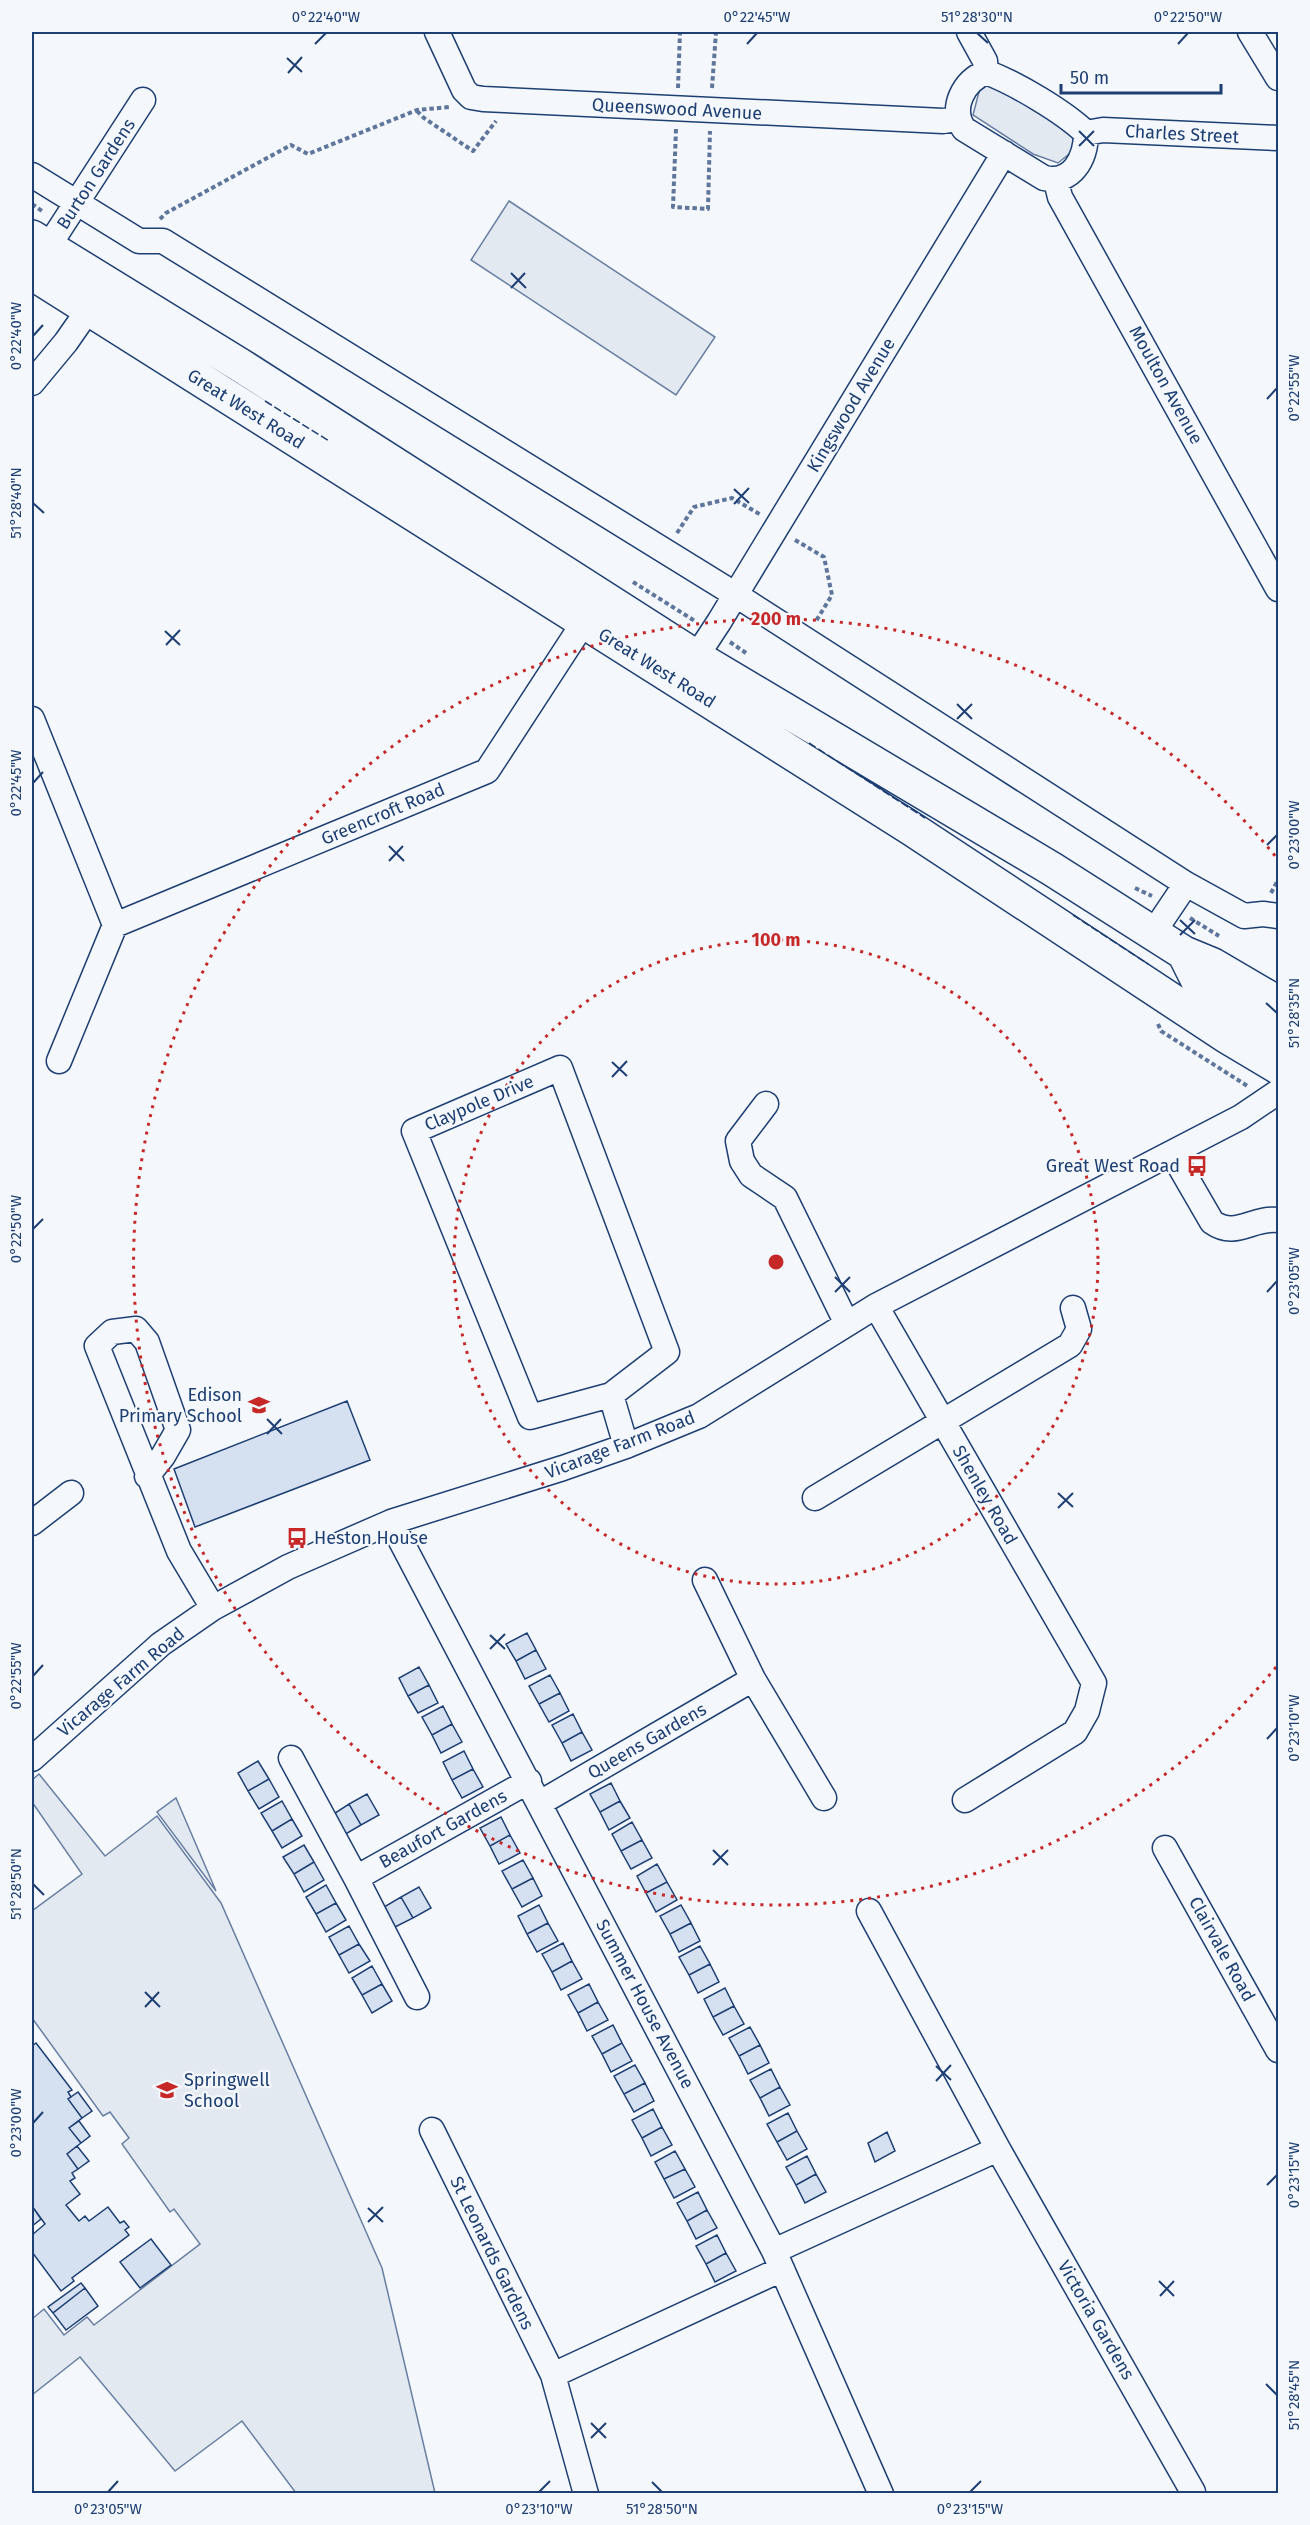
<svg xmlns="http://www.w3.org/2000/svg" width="1310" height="2525" viewBox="0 0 1310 2525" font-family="'Fira Sans',sans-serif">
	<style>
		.green { fill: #e3e9f0; stroke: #687fa3; stroke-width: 1.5 }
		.building { fill: #d5e0f0; stroke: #1d3f73; stroke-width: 1.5 }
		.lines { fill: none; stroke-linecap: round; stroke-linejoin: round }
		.minor-casing { stroke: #1d3f73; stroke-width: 27 }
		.highway-casing { stroke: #1d3f73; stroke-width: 36 }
		.path { stroke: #5e769c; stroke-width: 4; stroke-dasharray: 4.5 3; stroke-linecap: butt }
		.minor { stroke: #f4f7fb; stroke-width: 24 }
		.highway { stroke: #f4f7fb; stroke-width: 33 }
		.fence { stroke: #1d3f73; stroke-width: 1.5; stroke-dasharray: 8 3; stroke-linecap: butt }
		.ticks { fill: none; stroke: #1d3f73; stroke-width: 2 }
		.ring { fill: none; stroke: #c62828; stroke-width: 3; stroke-dasharray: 3 6 }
		.labels { text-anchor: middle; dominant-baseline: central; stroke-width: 4.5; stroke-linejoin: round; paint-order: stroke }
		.street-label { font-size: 18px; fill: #1d3f73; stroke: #f4f7fb }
		.poi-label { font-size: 18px; fill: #1d3f73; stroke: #f4f7fb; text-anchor: end }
		.centre { fill: #c62828; stroke: #f4f7fb; stroke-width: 3 }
		.ring-label { font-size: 18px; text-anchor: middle; font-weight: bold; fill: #c62828; stroke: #f4f7fb; stroke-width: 4.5; stroke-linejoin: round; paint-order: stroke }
		.neatline { fill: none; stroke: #1d3f73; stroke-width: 2 }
		.ticks-label { font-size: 15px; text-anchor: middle; fill: #1d3f73 }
	</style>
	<rect width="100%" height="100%" fill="#f4f7fb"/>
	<path class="green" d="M981,84L1004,88L1072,132L1074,150L1058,163L1033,154L973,115Z
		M509,201L715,337L676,395L471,260Z
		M39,1774L105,1856L157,1816L221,1903L382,2268L435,2493H296L242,2421L175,2471L80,2357L32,2395V2319L44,2309L64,2335L87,2317L94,2325L200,2244L174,2209L170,2212L122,2144L129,2138L110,2112L103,2116L32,2018V1911L82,1874L32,1802V1780Z
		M176,1798L216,1891L157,1812Z"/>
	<path class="building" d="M347,1401L370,1460L195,1527L174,1469Z
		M527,1633L536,1650L516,1661L506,1644Z
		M536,1650L546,1669L525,1679L516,1661Z
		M419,1667L429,1685L408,1696L399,1678Z
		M550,1675L560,1693L539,1704L529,1686Z
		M429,1685L438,1703L418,1713L408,1696Z
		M560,1693L569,1711L549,1722L539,1704Z
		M443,1706L452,1724L432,1735L422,1717Z
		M573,1714L582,1732L562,1743L552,1725Z
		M452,1724L462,1742L441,1753L432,1735Z
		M582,1732L592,1750L571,1761L562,1743Z
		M464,1751L473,1769L452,1780L443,1762Z
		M258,1761L269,1779L248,1791L238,1773Z
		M473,1769L483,1787L462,1798L452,1780Z
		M269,1779L279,1797L259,1809L248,1791Z
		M611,1783L620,1801L600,1812L590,1794Z
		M367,1794L379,1815L361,1825L349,1804Z
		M282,1801L292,1819L272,1831L261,1813Z
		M620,1801L630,1818L609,1830L600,1812Z
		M349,1804L361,1825L344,1835L332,1815Z
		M501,1817L510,1835L490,1846L480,1828Z
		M292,1819L302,1836L282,1848L272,1831Z
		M632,1822L642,1840L621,1851L612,1834Z
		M510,1835L520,1853L499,1864L490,1846Z
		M642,1840L652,1858L631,1869L621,1851Z
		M304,1845L314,1862L294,1874L283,1857Z
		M523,1860L533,1878L512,1889L502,1871Z
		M314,1862L324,1880L304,1892L294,1874Z
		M657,1864L667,1882L646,1893L637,1876Z
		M533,1878L542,1896L522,1907L512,1889Z
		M667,1882L677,1900L656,1912L646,1893Z
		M326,1885L336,1903L316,1914L306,1897Z
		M419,1887L431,1908L413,1918L401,1897Z
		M401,1897L413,1918L395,1927L384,1907Z
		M336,1903L346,1920L326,1932L316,1914Z
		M539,1905L548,1923L527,1934L518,1916Z
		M681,1905L691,1923L670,1934L660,1916Z
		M548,1923L558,1941L537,1952L527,1934Z
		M691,1923L700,1941L679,1952L670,1934Z
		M349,1926L359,1944L339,1955L329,1937Z
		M563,1943L572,1961L552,1972L542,1954Z
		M359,1944L370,1961L349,1973L339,1955Z
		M700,1946L710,1964L689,1975L679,1957Z
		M572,1961L582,1979L561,1990L552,1972Z
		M710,1964L719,1982L698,1993L689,1975Z
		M372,1966L382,1984L362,1995L352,1978Z
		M382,1984L392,2001L372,2013L362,1995Z
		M589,1984L598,2002L578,2013L568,1995Z
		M725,1988L734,2006L713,2017L704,1999Z
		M598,2002L608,2020L587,2031L578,2013Z
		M734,2006L744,2024L723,2035L713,2017Z
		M613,2025L622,2043L602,2054L592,2036Z
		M750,2027L760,2045L739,2056L729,2038Z
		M36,2043L72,2090L68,2092L71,2097L68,2099L82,2118L69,2128L81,2143L67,2154L78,2169L72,2173L75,2178L70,2181L80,2194L66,2205L79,2221L85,2216L89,2221L108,2207L120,2223L124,2221L129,2227L125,2230L129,2235L72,2278L74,2281L61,2291L32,2252V2235L45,2224L32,2206V2046Z
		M622,2043L632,2061L611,2072L602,2054Z
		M760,2045L769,2063L748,2074L739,2056Z
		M635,2065L645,2083L624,2094L614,2076Z
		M771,2069L780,2087L760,2098L750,2080Z
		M645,2083L654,2101L634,2112L624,2094Z
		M780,2087L790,2105L769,2116L760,2098Z
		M78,2092L92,2111L82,2118L68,2099Z
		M653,2109L662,2127L642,2138L632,2120Z
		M788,2113L797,2131L777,2142L767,2124Z
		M79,2121L90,2136L81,2143L69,2128Z
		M662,2127L672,2145L651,2156L642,2138Z
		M797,2131L807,2149L787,2160L777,2142Z
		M887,2132L895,2151L875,2162L868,2143Z
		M77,2146L89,2161L78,2169L67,2154Z
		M675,2151L685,2169L664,2179L655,2162Z
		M807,2156L816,2174L796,2185L786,2167Z
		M685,2169L695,2187L674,2198L664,2179Z
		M816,2174L826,2192L805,2203L796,2185Z
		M698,2192L707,2210L687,2221L677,2203Z
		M32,2206L41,2219L32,2226Z
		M707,2210L717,2228L696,2239L687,2221Z
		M717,2235L726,2253L706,2264L696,2246Z
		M151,2239L171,2265L140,2288L120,2262Z
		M726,2253L736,2271L715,2282L706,2264Z
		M81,2283L85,2288L53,2313L48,2307Z
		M85,2288L98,2306L66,2330L53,2313Z"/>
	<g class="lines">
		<defs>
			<path id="minor" d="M437,32L464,90L471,97L483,99L943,121L957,119
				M969,32L985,61L986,72
				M1250,32L1278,78
				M986,72C1015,83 1063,111 1086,133C1086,158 1072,185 1044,178L964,129C949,108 964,81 986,72Z
				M1086,133L1103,130L1278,138
				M32,175L139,241H163L736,595L1186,884L1244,916L1263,914L1278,916
				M1056,181L1060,197L1278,589
				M48,247L143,100
				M32,383L66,342L89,309
				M696,657L719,622L1004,153
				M32,719L115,925
				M1153,933L1186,884
				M59,1061L115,925L487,771L584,622
				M766,1104L738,1141L742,1161L751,1175L785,1198L847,1324
				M1172,1153L1212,1222C1236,1239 1252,1217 1278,1220
				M876,1306L1094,1683L1087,1711L1075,1732L965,1800
				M611,1395L667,1352L560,1068L414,1131L530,1417L611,1395L626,1446
				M147,1476L163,1456L178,1430L147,1342L136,1329L112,1332L97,1346L179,1551L213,1608
				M815,1498L1070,1345L1079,1329L1073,1308
				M391,1522L774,2251L881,2494
				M32,1523L71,1493
				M753,1679L824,1798
				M291,1758L356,1878
				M32,1759L161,1644L213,1608L288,1567L391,1522L563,1468L626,1446L699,1416L876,1306L1241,1117L1278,1092
				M540,1803L753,1679L705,1580
				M1165,1848L1278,2050
				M869,1911L998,2149
				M417,1997L356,1878L529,1781
				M432,2130L553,2375
				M774,2251L998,2149L1193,2492
				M586,2494L553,2375L782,2269"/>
			<path id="highway" d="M32,237L240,365L696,657L1052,869L1184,953L1213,965L1278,1003
				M32,273L912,829L1226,1036L1278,1067
				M1184,953L1200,985L1278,1036"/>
		</defs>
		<use href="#minor" class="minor-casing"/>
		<use href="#highway" class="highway-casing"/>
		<path class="path" d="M678,88L680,32
			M712,88L716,32
			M417,111L424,118L473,151L496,121
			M676,129L673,207L708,209L710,131
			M32,204L42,211
			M160,219L166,213L291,145L308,154L417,110L449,107
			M677,533L694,507L732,498L761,515
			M795,540L824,557L832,595L816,621
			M633,582L695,621
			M730,642L746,653
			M1135,888L1152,896
			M1271,893L1278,880
			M1190,918L1219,936
			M1158,1024L1161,1031L1249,1087"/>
		<use href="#minor" class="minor"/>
		<use href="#highway" class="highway"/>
		<path class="fence" d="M265,401L329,441
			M809,743L925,818
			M1073,915L1148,964"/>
	</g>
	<path class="ticks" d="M977,33L988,43M315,44L326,33M747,44L757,33M1178,44L1188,33M287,58L302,72M288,73L302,57M1079,131L1094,146M1079,146L1094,131M511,273L526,288M511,288L525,273M33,336L43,325M1267,399L1277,388M734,489L749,503M33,503L44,513M734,504L749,488M165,631L180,645M166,645L180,630M957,704L972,719M957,719L972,704M33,783L43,772M1267,845L1277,835M389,846L404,861M389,861L403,846M1180,920L1195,934M1180,935L1195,920M1266,1003L1277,1013M612,1062L627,1076M612,1077L627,1061M33,1229L43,1219M835,1277L850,1292M835,1292L850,1277M1267,1292L1277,1281M267,1419L282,1434M267,1434L281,1419M1058,1493L1073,1507M1058,1508L1073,1493M490,1635L505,1649M490,1649L505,1634M33,1676L43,1665M1267,1739L1277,1728M713,1850L728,1865M713,1865L728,1850M33,1884L44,1895M145,1992L160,2007M145,2007L159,1992M936,2066L951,2080M936,2081L951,2065M33,2123L43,2112M1267,2185L1277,2175M368,2208L383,2222M368,2222L383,2207M1159,2281L1174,2296M1160,2296L1174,2281M1266,2384L1277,2395M591,2423L606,2438M591,2438L606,2423M652,2482L662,2492M108,2492L118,2481M539,2492L550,2481M970,2492L981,2481"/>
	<g class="ring">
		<circle cx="776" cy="1262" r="322"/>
		<path d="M1276 1667A643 643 0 1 1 1276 857"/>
	</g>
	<defs>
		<symbol id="bus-bare" viewBox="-9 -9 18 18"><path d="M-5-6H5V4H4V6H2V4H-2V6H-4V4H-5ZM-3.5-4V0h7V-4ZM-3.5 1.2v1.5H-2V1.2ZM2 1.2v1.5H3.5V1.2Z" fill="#c62828" stroke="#f4f7fb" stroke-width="2.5" paint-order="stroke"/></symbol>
		<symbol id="school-bare" viewBox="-9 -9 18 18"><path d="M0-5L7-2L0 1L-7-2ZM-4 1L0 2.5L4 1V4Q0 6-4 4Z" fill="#c62828" stroke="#f4f7fb" stroke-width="2.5" paint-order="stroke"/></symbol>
	</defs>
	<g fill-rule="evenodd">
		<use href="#bus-bare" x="1182" y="1151" width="30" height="30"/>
		<use href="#school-bare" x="244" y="1390" width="30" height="30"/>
		<use href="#bus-bare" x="282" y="1523" width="30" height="30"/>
		<use href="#school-bare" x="152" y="2075" width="30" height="30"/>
	</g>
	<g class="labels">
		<g class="street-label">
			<text transform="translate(677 109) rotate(3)">Queenswood Avenue</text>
			<text transform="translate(1182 134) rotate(3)">Charles Street</text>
			<text transform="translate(96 174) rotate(-57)">Burton Gardens</text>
			<text transform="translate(1166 385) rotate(61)">Moulton Avenue</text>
			<text transform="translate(851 405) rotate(-59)">Kingswood Avenue</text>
			<text transform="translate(246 409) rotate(32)">Great West Road</text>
			<text transform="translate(657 668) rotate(32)">Great West Road</text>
			<text transform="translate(383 814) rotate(-23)">Greencroft Road</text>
			<text transform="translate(479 1103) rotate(-23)">Claypole Drive</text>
			<text transform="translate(620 1445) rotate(-21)">Vicarage Farm Road</text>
			<text transform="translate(985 1495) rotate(60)">Shenley Road</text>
			<text transform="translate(121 1682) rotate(-40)">Vicarage Farm Road</text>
			<text transform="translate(647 1741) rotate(-30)">Queens Gardens</text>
			<text transform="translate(443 1829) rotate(-29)">Beaufort Gardens</text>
			<text transform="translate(1222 1949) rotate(61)">Clairvale Road</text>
			<text transform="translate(645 2004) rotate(62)">Summer House Avenue</text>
			<text transform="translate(492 2253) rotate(64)">St Leonards Gardens</text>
			<text transform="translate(1096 2320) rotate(60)">Victoria Gardens</text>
		</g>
		<g class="poi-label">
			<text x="1180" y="1166">Great West Road</text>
			<text x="242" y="1395">Edison<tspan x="242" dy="21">Primary School</tspan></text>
			<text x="314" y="1538" text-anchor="start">Heston House</text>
			<text x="184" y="2080" text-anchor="start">Springwell<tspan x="184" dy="21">School</tspan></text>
		</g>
	</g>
	<circle cx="776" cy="1262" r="9" class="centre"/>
	<g class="ring-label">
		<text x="776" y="625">200 m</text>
		<text x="776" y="946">100 m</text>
	</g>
	<rect width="1310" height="2525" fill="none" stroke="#f4f7fb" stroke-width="66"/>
	<path d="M1061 84v9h160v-9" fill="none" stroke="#1d3f73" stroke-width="3"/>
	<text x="1070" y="84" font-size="18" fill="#1d3f73" stroke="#f4f7fb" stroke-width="4.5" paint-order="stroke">50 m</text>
	<rect x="33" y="33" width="1244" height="2459" class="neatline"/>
	<g class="ticks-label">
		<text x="326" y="22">0°22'40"W</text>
		<text x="757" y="22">0°22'45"W</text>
		<text x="977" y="22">51°28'30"N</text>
		<text x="1188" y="22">0°22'50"W</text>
		<text transform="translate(16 336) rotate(-90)" y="5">0°22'40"W</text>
		<text transform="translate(1294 388) rotate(-90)" y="5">0°22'55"W</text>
		<text transform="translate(16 503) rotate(-90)" y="5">51°28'40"N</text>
		<text transform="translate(16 783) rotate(-90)" y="5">0°22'45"W</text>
		<text transform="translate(1294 835) rotate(-90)" y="5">0°23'00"W</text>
		<text transform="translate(1294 1013) rotate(-90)" y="5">51°28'35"N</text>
		<text transform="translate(16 1229) rotate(-90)" y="5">0°22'50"W</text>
		<text transform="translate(1294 1281) rotate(-90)" y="5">0°23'05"W</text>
		<text transform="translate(16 1676) rotate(-90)" y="5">0°22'55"W</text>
		<text transform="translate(1294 1728) rotate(-90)" y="5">0°23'10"W</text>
		<text transform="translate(16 1884) rotate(-90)" y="5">51°28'50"N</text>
		<text transform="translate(16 2123) rotate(-90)" y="5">0°23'00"W</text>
		<text transform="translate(1294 2175) rotate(-90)" y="5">0°23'15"W</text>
		<text transform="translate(1294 2395) rotate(-90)" y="5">51°28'45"N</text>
		<text x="108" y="2514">0°23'05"W</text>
		<text x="539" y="2514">0°23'10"W</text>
		<text x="662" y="2514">51°28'50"N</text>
		<text x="970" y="2514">0°23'15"W</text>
	</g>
</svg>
